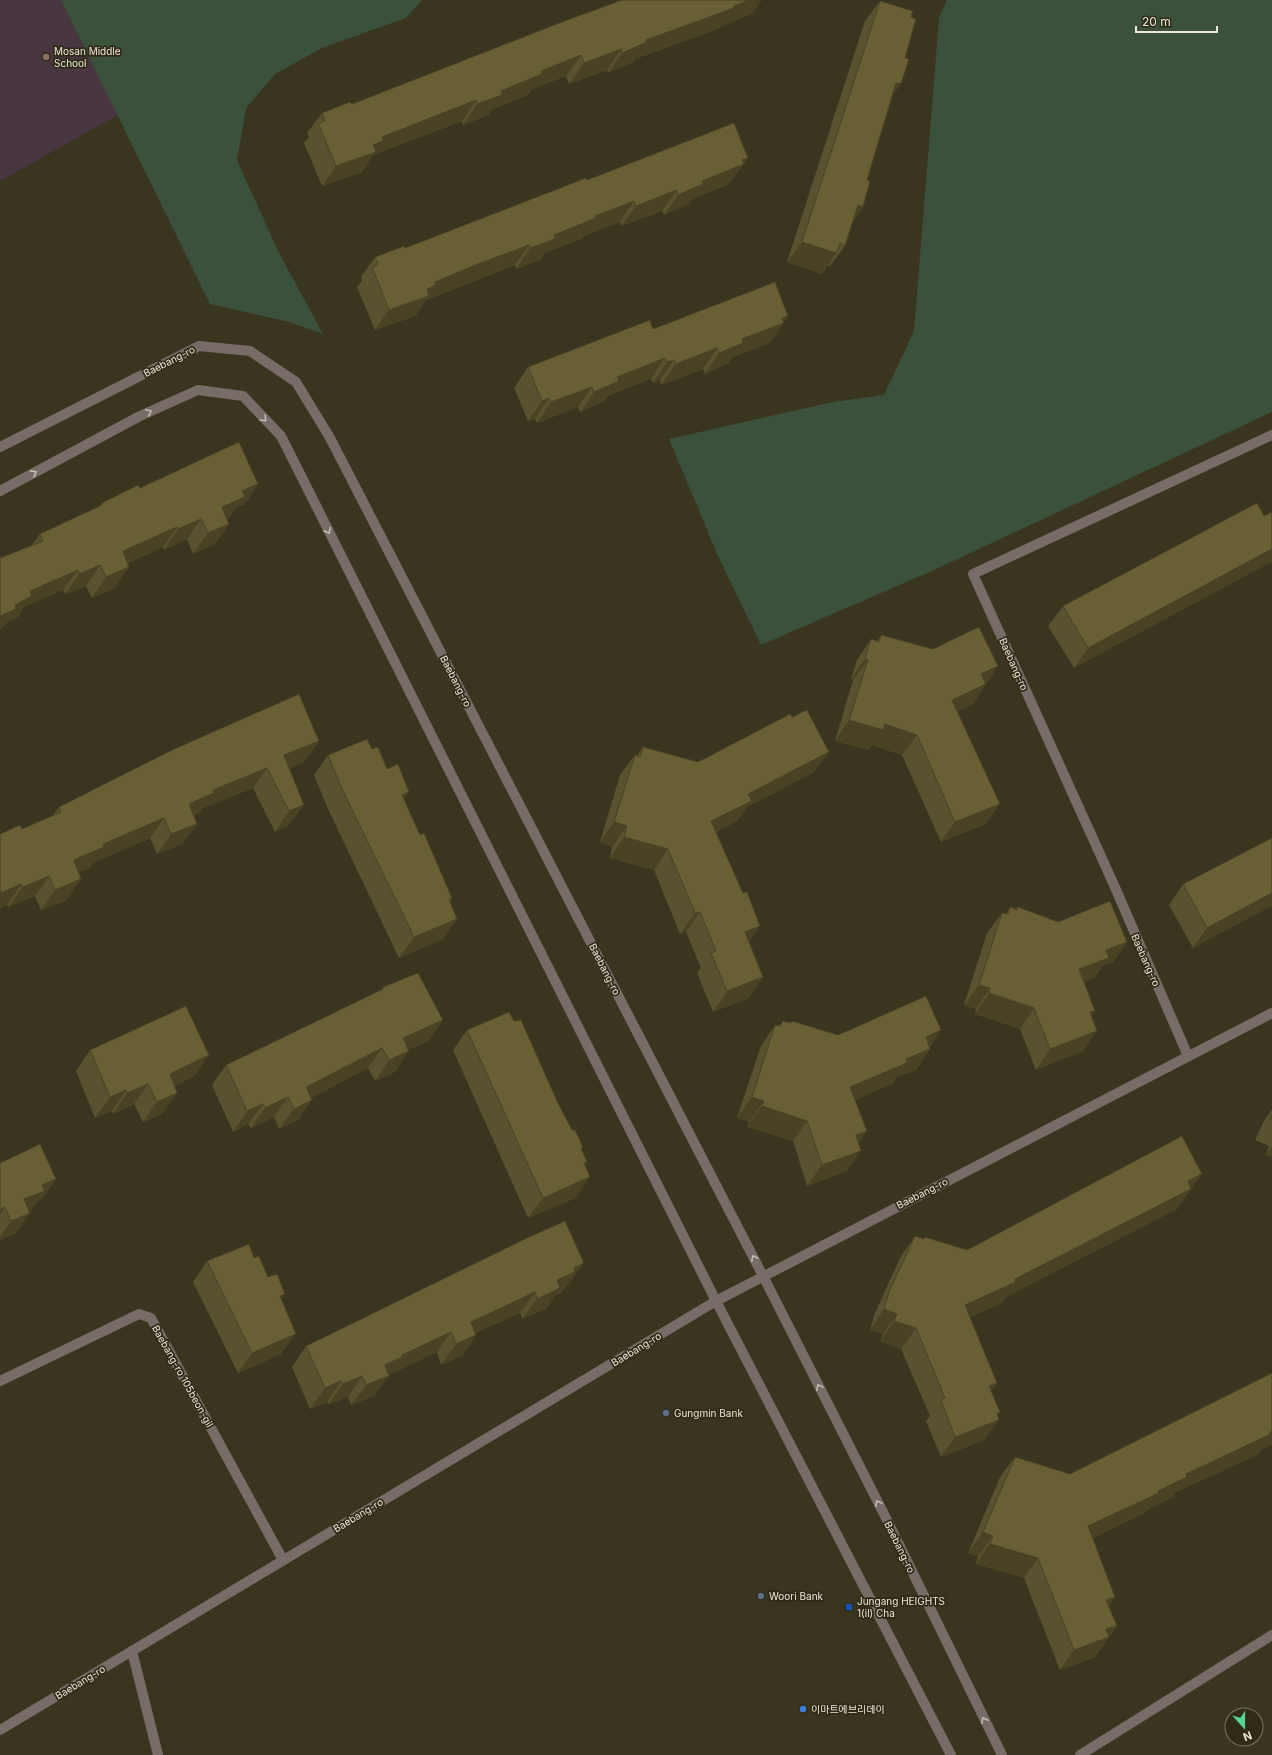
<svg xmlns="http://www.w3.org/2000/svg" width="1272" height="1755" viewBox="0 0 1272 1755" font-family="Inter,'Noto Sans KR',sans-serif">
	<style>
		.education { fill: #483641 }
		.green { fill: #3b513b }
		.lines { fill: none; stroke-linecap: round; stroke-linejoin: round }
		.minor { stroke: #786c68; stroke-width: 10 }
		.tertiary { stroke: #786c68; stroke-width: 10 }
		.wall { fill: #59522e }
		.shaded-wall { fill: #494225 }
		.building { fill: #685f35; stroke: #494225 }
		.oneway { stroke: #c2bcb2 }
		.education-dot { fill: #8d6e63; stroke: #2f2b16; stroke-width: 1.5 }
		.service-dot { fill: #5c6f8a; stroke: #2f2b16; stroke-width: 1.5 }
		.transit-dot { fill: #1a4fb4; stroke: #2f2b16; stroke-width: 1.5 }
		.shop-dot { fill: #3f7fe0; stroke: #2f2b16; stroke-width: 1.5 }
		.labels { text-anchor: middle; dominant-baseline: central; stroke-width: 3.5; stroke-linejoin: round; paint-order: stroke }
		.poi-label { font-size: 10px; fill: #eae7da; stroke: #2f2b16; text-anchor: start }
		.street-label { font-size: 10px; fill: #eae7da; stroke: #2f2b16 }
	</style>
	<rect width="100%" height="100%" fill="#3a351f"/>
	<path class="education" d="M0,0H63L120,114L0,181Z"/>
	<path class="green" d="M61,0H422L406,18L322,48L275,74L246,108L237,160L278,251L323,334L289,322L210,304Z
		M947,0H1272V412L934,570L761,645L718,556L669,439L833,402L884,395L914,331L939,18Z"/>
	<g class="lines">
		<path class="minor" d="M1188,1056L1114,885L973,574L1272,435
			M716,1301L1272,1013
			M0,1381L139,1314L151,1318L283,1560
			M132,1651L158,1755"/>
		<path class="tertiary" d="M0,447L199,346L250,351L296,382L329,436L763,1276L884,1514L1002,1755
			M0,491L140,416L198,390L243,396L281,436L716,1301L951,1755
			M0,1730L716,1301
			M1080,1755L1272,1635"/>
	</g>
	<path class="wall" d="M880,1L911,17L892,97L867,180L863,207L852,223L845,246L830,266L828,265L822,274L787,262L865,21Z
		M753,13L722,26L720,28L635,59L633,62L608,73L607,70L569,84L566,76L532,89L528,95L492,109L488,115L463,125L462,121L373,155L362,172L322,186L304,143L309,137L307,133L322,113L352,104Z
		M748,158L729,184L693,199L689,204L664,215L662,211L621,226L620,222L584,236L581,239L545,253L541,259L516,269L515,265L426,300L415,316L375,330L357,287L362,281L361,277L375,257L405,248L587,180Z
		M788,316L770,343L733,357L729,363L705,374L703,369L661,385L660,380L653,383L651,379L609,395L604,401L580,412L578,407L537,423L535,419L528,421L514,388L528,367L653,329Z
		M258,484L244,505L237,507L230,517L227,519L229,524L215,544L193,554L187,539L164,550L163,547L128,563L115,588L92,598L86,586L65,594L63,590L24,607L18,617L6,623L1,629L31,546L40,534L99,506L102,503L140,488Z
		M1257,503L1074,668L1048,626L1063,606Z
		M881,635L998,666L972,705L958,711L986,824L941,842L902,755L872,745L868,750L835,741L853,680L851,679L857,660L871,639L877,641Z
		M319,741L305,761L289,768V825L275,832L253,788L203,808L200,813L193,816L197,824L182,844L157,854L150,838L93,863L90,868L79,872L81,879L67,900L41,910L35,896L8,907L7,905L0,908V834L22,829L53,815L59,807Z
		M643,747L698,762L814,772L747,807L737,821L716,832L749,943V998L713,1012L697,973L701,968L686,932L680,934L654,870L610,858L612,847L600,842L620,775L635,755L637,756Z
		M372,749L387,769L404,799L420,835L452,898L450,901L457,919L443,939L399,958L328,809L314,775L328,755Z
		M1272,838L1193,948L1169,905L1183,884Z
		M1010,907L1016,909L1018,907L1058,922L1127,942L1113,962L1103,966L1094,978L1084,982L1091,1015L1083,1051L1036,1070L1020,1029L975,1014L976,1009L964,1005L987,933L1002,913L1006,914Z
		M383,987L429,1041L408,1050L395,1072L375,1081L368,1068L311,1098L298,1120L279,1129L274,1117L251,1128L248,1124L233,1132L212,1085L226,1065L381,990Z
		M783,1021L838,1035L941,1030L930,1047V1049L916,1070L897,1077L893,1083L855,1100L867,1131L859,1142L847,1171L807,1186L793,1141L747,1127L749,1122L737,1118L761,1046L775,1025L779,1026Z
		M467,1030L558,1103L582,1149L587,1162L585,1165L576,1198L528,1218L453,1050Z
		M90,1050L209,1055L194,1076L174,1086L177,1093L162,1114L143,1122L134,1104L113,1114L112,1111L95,1118L76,1071Z
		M1272,1109V1157L1266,1155L1269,1146L1255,1140L1264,1121Z
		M0,1163L56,1179L42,1199L38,1201L29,1212L30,1213L16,1233L0,1240Z
		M1202,1174L1177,1209L1006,1297L1002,1303L970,1317L997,1383L991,1391L1000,1412L984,1440L941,1457L926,1421L930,1416L901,1349L880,1341L883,1334L870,1330L875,1313L901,1256L915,1236L924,1239L967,1250Z
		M254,1258L268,1277L281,1299V1354L238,1373L193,1282L207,1261Z
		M570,1283L567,1285L561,1293L556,1295L546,1309L522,1319L520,1313L475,1333L476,1335L462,1356L441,1365L437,1352L391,1374L388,1378H387L374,1396L351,1405L348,1397L329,1404L327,1402L310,1409L292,1367L306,1346Z
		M1261,1450L1257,1455L1176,1492L1173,1497L1147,1510L1144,1513L1093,1538L1115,1597L1109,1606L1117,1626L1095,1657L1060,1670L1024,1578L976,1564L978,1556L968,1553L1000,1477L1015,1457L1070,1474Z"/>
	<path class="shaded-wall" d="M749,0H762L753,13L722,26L720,28L635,59L633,62L608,73L622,53L646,40Z
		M621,49L607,70L569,84L584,63Z
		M581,55L566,76L532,89L528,95L492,109L488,115L463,125L477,104L501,91L541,71Z
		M896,83L901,84L886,105Z
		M476,100L462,121L373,155L362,172L322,186L336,166L373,145L382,137L420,122Z
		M748,158L729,184L693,199L689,204L664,215L678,195L702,181L742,160Z
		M677,190L662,211L621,226L636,206Z
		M634,201L620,222L584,236L581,239L545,253L541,259L516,269L530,248L554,235L595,216Z
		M858,205L863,207L849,228Z
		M802,242L836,253L822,274L787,262Z
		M529,245L515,265L426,300L415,316L375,330L389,310L435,282L473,266Z
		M788,316L770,343L733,357L729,363L705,374L719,353L742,339L782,318Z
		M717,348L703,369L661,385L676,364Z
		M665,358L651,379L609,395L604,401L580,412L594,392L617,377Z
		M674,360L660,380L653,383L667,362Z
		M592,387L578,407L537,423L551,402Z
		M549,398L535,419L528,421L542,401Z
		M258,484L244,505L237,507L230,517L208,527L222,507L242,491Z
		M201,519L187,539L164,550L178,529Z
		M229,524L215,544L193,554L208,533Z
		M177,527L163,547L108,571L123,551Z
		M1272,549V562L1074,668L1088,648Z
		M100,565L86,586L65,594L79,574Z
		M129,567L115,588L92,598L106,577Z
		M78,570L63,590L24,607L18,617L6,623L1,629L0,630V616L15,605L30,591Z
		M865,659L868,660L853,680L851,679Z
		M998,666L972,705L938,721L952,700L981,674Z
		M849,720L885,724L917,735L902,755L872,745L868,750L835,741Z
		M319,741L305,761L271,775L284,755Z
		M829,752L814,772L747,807L737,821L697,841L711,821L748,794Z
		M267,768L253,788L203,808L200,813L174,825L189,804L213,790Z
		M409,792L395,813L402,795Z
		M1000,804L986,824L941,842L955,822Z
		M304,805L289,825L275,832L289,811Z
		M164,818L150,838L93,863L90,868L60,880L74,860L103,844Z
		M614,822L627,826L612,847L600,842Z
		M197,824L182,844L157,854L171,834Z
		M624,837L668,849L654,870L610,858Z
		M49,876L35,896L8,907L23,887Z
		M81,879L67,900L41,910L55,890Z
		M21,884L7,905L0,908V895L1,893Z
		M1272,893V906L1193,948L1207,928Z
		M700,912L686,932L680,934L695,913Z
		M457,919L443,939L399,958L414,937Z
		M760,926L746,947L745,932Z
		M1127,942L1113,962L1103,966L1094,978L1065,990L1079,969L1106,950Z
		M763,977L749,998L713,1012L727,991Z
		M979,985L990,988L976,1009L964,1005Z
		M989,993L1034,1008L1020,1029L975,1014Z
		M1095,1011L1080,1031L1090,1012Z
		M443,1020L429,1041L389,1058L403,1038Z
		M941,1030L927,1051L930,1049L916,1070L897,1077L893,1083L836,1108L850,1087L906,1059L926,1037Z
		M1097,1031L1083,1051L1036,1070L1050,1049Z
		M382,1048L368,1068L292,1108L306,1087Z
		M409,1051L395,1072L375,1081L389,1060Z
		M209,1055L194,1076L155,1095L170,1074Z
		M148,1084L134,1104L113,1114L127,1093Z
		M126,1090L112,1111L95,1118L110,1097Z
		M177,1093L162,1114L143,1122L157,1102Z
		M288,1097L274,1117L251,1128L265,1108Z
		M752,1097L764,1101L749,1122L737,1118Z
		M312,1100L298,1120L279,1129L294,1109Z
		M263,1104L248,1124L233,1132L247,1111Z
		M762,1106L807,1121L793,1141L747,1127Z
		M867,1131L852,1151L856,1135Z
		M1272,1146V1157L1266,1155Z
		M861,1151L847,1171L807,1186L822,1165Z
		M1202,1174L1177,1209L1006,1297L1002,1303L951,1325L965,1305L1015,1279L1188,1181Z
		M590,1177L576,1198L528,1218L543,1198Z
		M56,1179L42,1199L38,1201L30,1212L10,1220L24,1199L42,1185Z
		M5,1207L0,1215V1210Z
		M30,1213L16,1233L0,1240V1237L11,1221Z
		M584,1263L570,1283L567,1285L561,1293L556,1295L546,1309L522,1319L537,1299L557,1280L574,1268Z
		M535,1292L520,1313L456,1342L471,1322Z
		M285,1294L271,1314L280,1296Z
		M884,1309L897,1314L883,1334L870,1330Z
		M894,1321L916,1328L901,1349L880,1341Z
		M451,1332L437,1352L391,1374L388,1378H387L374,1396L351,1405L366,1385L385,1365L402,1355Z
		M296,1334L281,1354L238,1373L252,1353Z
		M476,1335L462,1356L441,1365L456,1344Z
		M362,1376L348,1397L329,1404L343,1384Z
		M341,1381L327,1402L310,1409L325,1388Z
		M997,1383L983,1403L989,1386Z
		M1000,1412L993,1422L999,1420L984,1440L941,1457L955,1437Z
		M1272,1431V1445L1261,1450L1257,1455L1176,1492L1173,1497L1147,1510L1144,1513L1074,1547L1088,1526L1158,1491L1186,1474Z
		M983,1532L993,1536L978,1556L968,1553Z
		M990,1544L1038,1558L1024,1578L976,1564Z
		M1115,1597L1101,1617L1106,1600Z
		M1117,1626L1095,1657L1060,1670L1074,1650L1106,1629Z"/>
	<path class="building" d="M622,0H749L734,6V8L646,40L647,42L622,53L621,49L584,63L581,55L541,71L542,74L501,91L502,95L477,104L476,100L420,122L382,137L383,141L373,145L376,152L336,166L318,123L325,121L322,113L350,102L352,104L567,20Z
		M880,1L913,11L911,17L916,19L905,58L909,59L901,84L896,83L867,180L870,181L863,207L858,205L845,246L840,243L836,253L802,242Z
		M734,123L748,158L742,160L744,164L702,181L703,184L678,195L677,190L636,206L634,201L595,216L596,218L554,235L555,239L530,248L529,245L473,266L435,282L436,285L427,289L429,296L389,310L372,267L378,265L375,257L404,246L405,248L586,178L587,180Z
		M775,282L788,316L782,318L784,323L742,339L743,343L719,353L717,348L676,364L674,360L667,362L665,358L617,377L619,381L594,392L592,387L551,402L549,398L542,401L528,367L650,320L653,329Z
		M239,442L258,484L242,491L245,497L222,507L229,524L208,533L201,519L178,529L177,527L123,551L129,567L106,577L100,565L79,574L78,570L30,591L32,596L15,605L16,609L0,616V558L43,541L40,534L102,505V503L138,485L140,488Z
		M1257,503L1264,516L1272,512V549L1088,648L1063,606Z
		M979,627L998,666L981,674L986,684L952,700L1000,804L955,822L917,735L885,724L883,730L849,720L868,660L865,659L871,639L879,642L881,635L933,649Z
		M299,694L319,741L284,755L304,805L289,811L267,768L213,790L214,793L189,804L197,824L171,834L164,818L103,844L104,847L74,860L81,879L55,890L49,876L23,887L21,884L1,893L0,890V834L20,825L22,829L61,812L59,807L172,750Z
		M807,710L829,752L748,794L752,801L711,821L743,893L747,892L760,926L745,932L763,977L727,991L711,953L716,951L700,912L695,913L668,849L624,837L627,826L614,822L635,755L640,757L643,747L698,762L790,714L792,717Z
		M367,739L372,749L378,747L387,769L398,764L409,792L402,795L420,835L424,833L452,898L449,899L457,919L414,937L342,789L328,755Z
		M1272,838V893L1207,928L1183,884Z
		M1110,901L1127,942L1106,950L1109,958L1079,969L1095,1011L1090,1012L1097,1031L1050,1049L1034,1008L989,993L990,988L979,985L1002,913L1008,914L1010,907L1017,910L1018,907L1058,922Z
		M418,973L443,1020L403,1038L409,1051L389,1060L382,1048L306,1087L312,1100L294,1109L288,1097L265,1108L263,1104L247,1111L226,1065L383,989V987Z
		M926,996L941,1030L926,1037L930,1049L906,1059L907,1063L850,1087L867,1131L856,1135L861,1151L822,1165L807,1121L762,1106L764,1101L752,1097L775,1025L780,1026L783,1021L791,1023L792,1021L838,1035Z
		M186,1006L209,1055L170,1074L177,1093L157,1102L148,1084L127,1093L126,1090L110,1097L90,1050Z
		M509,1012L514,1021L521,1020L558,1103L572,1130H575L583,1147L581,1148L587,1162L584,1163L590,1177L543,1198L467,1030Z
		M1272,1114V1120L1270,1119Z
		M1182,1136L1202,1174L1188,1181L1191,1189L1015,1279L1016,1282L965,1305L997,1383L989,1386L1000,1412L997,1414L999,1420L955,1437L941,1400L945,1398L916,1328L894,1321L897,1314L884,1309L889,1292L915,1236L924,1239L925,1237L967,1250Z
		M40,1144L56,1179L42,1185L45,1191L24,1199L30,1213L11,1221L5,1207L0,1210V1163Z
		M565,1221L584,1263L574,1268L575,1272L557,1280L560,1288L537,1299L535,1292L471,1322L476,1335L456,1344L451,1332L402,1355V1357L385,1365L389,1376L366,1385L362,1376L343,1384L341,1381L325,1388L306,1346L529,1237Z
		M249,1244L254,1258L259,1256L268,1277L277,1274L285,1294L280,1296L296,1334L252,1353L207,1261Z
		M1272,1373V1431L1270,1432L1271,1434L1186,1474L1187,1477L1158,1491L1159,1493L1088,1526L1115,1597L1106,1600L1117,1626L1106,1629L1109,1637L1074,1650L1038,1558L990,1544L993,1536L983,1532L1015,1457L1070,1474Z"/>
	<defs><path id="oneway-chevron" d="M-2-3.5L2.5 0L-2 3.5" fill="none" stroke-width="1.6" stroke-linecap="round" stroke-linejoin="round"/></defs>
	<g class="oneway">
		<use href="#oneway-chevron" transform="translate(149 412) rotate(-25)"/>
		<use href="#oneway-chevron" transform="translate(264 419) rotate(46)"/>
		<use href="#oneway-chevron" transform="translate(34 473) rotate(-28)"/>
		<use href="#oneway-chevron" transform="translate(328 531) rotate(63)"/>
		<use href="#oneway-chevron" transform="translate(754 1258) rotate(-117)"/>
		<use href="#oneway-chevron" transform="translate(819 1387) rotate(-117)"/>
		<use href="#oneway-chevron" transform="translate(878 1503) rotate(-117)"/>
		<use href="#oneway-chevron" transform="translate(984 1720) rotate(-116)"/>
	</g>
	<circle class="education-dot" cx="46" cy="57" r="4"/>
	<g class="service-dot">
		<circle cx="666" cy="1413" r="4"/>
		<circle cx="761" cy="1596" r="4"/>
	</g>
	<rect class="transit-dot" x="845" y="1603" width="8" height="8" rx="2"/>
	<circle class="shop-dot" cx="803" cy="1709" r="4"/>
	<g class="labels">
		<g class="poi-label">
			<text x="54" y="51">Mosan Middle<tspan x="54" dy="12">School</tspan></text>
			<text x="674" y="1413">Gungmin Bank</text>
			<text x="769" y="1596">Woori Bank</text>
			<text x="857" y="1601">Jungang HEIGHTS<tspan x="857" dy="12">1(il) Cha</tspan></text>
			<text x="811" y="1709">이마트에브리데이</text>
		</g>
		<g class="street-label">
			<text transform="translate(169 361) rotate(-27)">Baebang-ro</text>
			<text transform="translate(1014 664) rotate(66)">Baebang-ro</text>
			<text transform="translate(456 681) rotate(63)">Baebang-ro</text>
			<text transform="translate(1146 960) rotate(66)">Baebang-ro</text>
			<text transform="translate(605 969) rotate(63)">Baebang-ro</text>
			<text transform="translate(922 1193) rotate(-27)">Baebang-ro</text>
			<text transform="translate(636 1349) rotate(-31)">Baebang-ro</text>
			<text transform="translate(183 1376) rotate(61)">Baebang-ro 105beon-gil</text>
			<text transform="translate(358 1515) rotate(-31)">Baebang-ro</text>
			<text transform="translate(900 1547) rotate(64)">Baebang-ro</text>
			<text transform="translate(80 1682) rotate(-31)">Baebang-ro</text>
		</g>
	</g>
	<g transform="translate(1244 1727) rotate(159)"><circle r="19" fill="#2f2b16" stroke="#7a7664"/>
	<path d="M0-3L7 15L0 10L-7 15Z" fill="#55d395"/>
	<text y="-6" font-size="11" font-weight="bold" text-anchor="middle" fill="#eae7da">N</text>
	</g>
	<path d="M1136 26v6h81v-6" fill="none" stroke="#eae7da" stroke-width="2"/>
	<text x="1142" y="26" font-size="12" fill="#eae7da" stroke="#2f2b16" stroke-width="3" paint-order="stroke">20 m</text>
</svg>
